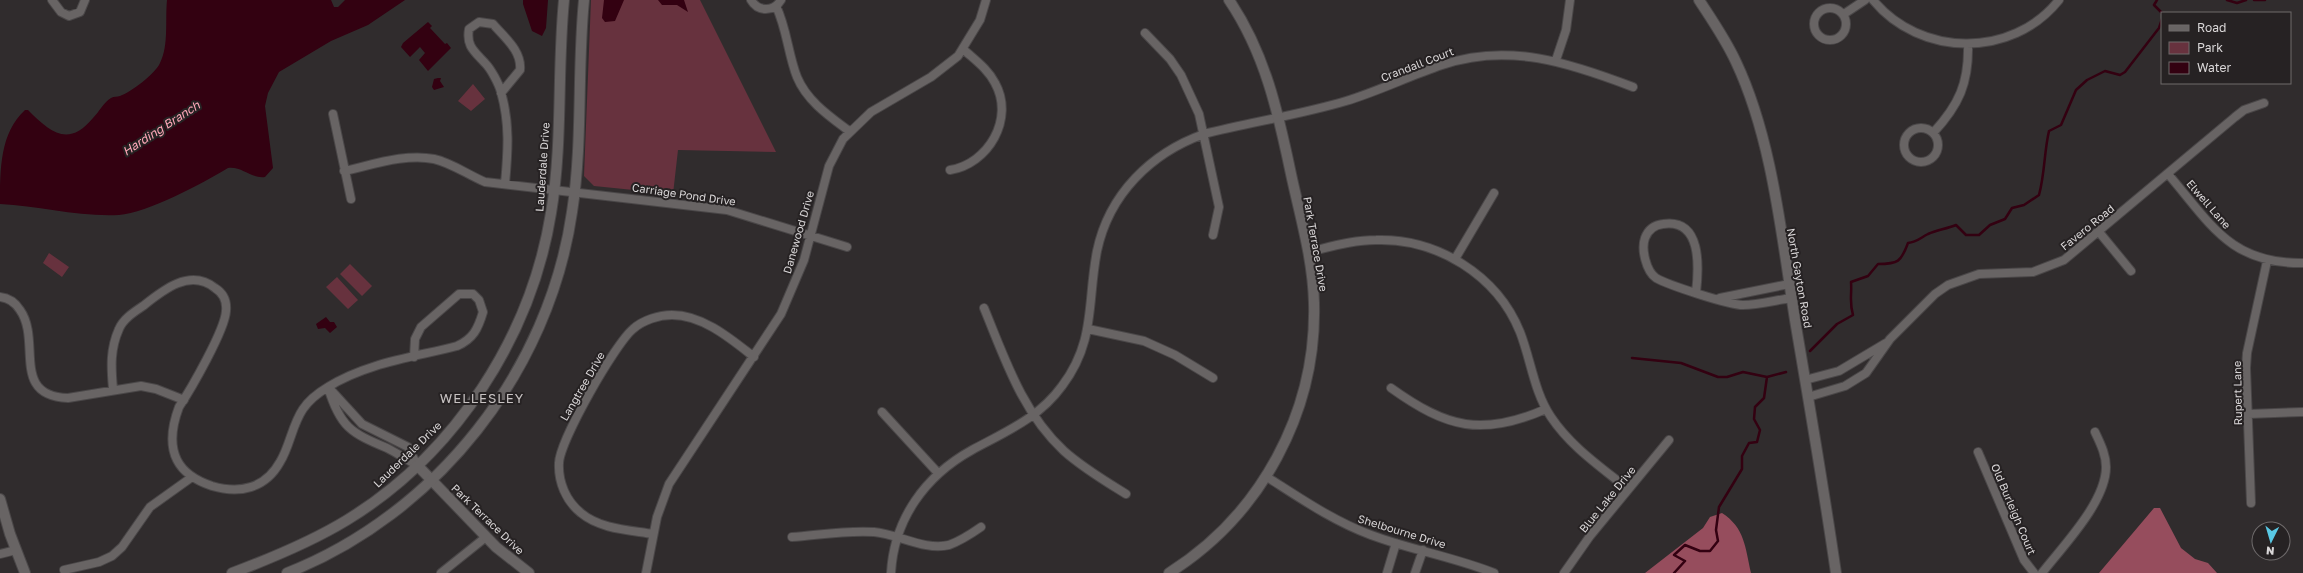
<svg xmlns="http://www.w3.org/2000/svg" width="2303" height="573" viewBox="0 0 2303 573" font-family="'Golos Text',sans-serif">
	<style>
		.green { fill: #67323e }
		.forest { fill: #964d5d }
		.water { fill: #330111 }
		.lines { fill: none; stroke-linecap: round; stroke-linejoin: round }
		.stream { stroke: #330111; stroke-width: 2.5 }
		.minor-casing { stroke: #4a4748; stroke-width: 10 }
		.tertiary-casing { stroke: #4a4748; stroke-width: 12 }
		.secondary-casing { stroke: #4a4748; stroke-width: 12 }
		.minor { stroke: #686464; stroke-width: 8 }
		.tertiary { stroke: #686464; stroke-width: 10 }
		.secondary { stroke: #686464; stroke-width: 10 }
		.labels { text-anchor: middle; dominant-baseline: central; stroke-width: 4; stroke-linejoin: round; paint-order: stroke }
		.street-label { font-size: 11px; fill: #dad7d8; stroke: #262223 }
		.water-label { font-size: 12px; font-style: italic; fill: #ffa8b9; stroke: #262223 }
		.quarter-label { font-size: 13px; letter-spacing: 1px; fill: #c7c2c2; stroke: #262223 }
	</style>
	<rect width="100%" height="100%" fill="#302c2d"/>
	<path class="green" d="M591,0H700L776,152L678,150L673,194L594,186L584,176Z
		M473,84L485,99L471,111L458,101Z
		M49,253L69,267L62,277L43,263Z
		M350,264L372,286L362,296L340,274Z
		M337,277L358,300L348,309L326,287Z"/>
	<path class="forest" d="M2154,508H2160L2181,548L2195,559L2208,563L2217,573H2099Z
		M1722,513C1745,528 1745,547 1751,573H1645L1703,528L1710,517Z"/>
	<path class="water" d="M167,0H331L334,7H338L345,0H405L368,25L331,41L279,72L268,93L265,106L273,168L265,177C251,179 242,166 228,168C203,183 147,213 119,215C79,217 39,206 0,204C0,169 0,133 25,110H28C50,132 68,148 93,118C99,112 104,102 111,98C114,96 117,97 120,96C131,92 155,74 160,63C169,45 165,20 167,0Z
		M523,0H548L546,28L542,36L532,31L523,4Z
		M604,0H624L615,21L605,22L602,18Z
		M658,0H684L688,12L677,5H662Z
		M428,22L432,26L430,28L445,44L447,43L451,48L428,71L419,60L425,53L420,47L410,57L401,47L403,43Z
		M438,78H441L440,81L444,87L434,90L432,87L434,79Z
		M326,317L330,322H334L337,327L330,333L325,328L318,329L316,324Z"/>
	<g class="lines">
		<path class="stream" d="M2157,0L2154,5L2162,13
			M2227,0L2237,3L2246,0
			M2254,0H2265
			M1810,351L1837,324L1853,315C1849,301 1852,296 1851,282L1868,276L1878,264C1898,264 1901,262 1908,243C1917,242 1920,238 1928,234C1937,230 1946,229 1956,225L1966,235H1979L1990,225L2005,219L2012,208L2024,205L2039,195C2045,173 2044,152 2049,131L2061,125L2076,90L2087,80L2105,71L2120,75L2125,72L2159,28L2162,19
			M1632,358L1681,363L1718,377H1727L1743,372L1767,377L1786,372
			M1674,573L1685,561L1674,555L1685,545L1700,551H1710L1718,541L1716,530L1719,507L1742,469V456L1749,443L1757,442L1760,430L1754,419L1755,407L1764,398L1767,377"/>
		<defs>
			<path id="minor" d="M52,0L61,12L69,16L80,12L85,0
				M751,0C758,12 774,12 781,0
				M1873,0C1920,57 2012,59 2059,0
				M776,6C787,29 788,54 797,77C807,101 829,116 849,131
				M1814 24a16 16 0 1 1 32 0a16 16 0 1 1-32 0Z
				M1844,14L1865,0
				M1145,33L1170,59L1181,75L1199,114L1219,207L1213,235
				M1556,60L1566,30L1570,0
				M501,93L520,70C522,51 505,38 493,24L479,22L469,29C466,46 474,51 485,63C491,69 499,84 501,92C510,124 508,151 505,184
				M333,114L351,199
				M1904 145a17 17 0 1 1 34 0a17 17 0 1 1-34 0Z
				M1933,133C1959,105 1969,83 1968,44
				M950,170C988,164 1015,119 995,83C988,69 975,60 963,49
				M344,171C372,165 406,153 434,159C452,163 468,175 485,182L727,210L847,247
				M2168,174C2211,224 2230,264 2303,263
				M2099,232L2131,271
				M1308,252C1330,247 1353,240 1376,240C1437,238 1497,275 1520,332C1531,360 1534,392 1551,417C1571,447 1601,467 1628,489
				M1455,259L1494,193
				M1696,293C1699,267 1702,218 1663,224C1654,225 1648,230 1645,238C1641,249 1646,271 1656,278C1668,285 1729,305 1743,305C1759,305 1776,300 1792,298
				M0,297C9,298 15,302 20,310C42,341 10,396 68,398L141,386L156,389L184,400
				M1720,298L1789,284
				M984,308C1005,359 1022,412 1064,451C1083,468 1105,481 1126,494
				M1088,329L1144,341L1175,355L1213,378
				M1805,380L1839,371L1886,343
				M328,387C340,427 351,433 387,448C397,453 407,460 417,465
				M329,388L362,424L408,447L417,465
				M1391,388C1447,428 1482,437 1546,409
				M113,389C111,367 110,349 119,329C123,319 134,312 143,306C163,290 190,268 215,288C223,293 227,301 226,311C225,330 191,389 179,407C173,423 169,444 177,460C184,474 197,481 212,486C239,494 265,489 280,462C290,446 292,425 303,409C309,400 318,393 328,387C366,363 415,357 457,346C473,339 478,329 483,312L479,300L473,294H459L421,327L415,339L414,357
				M1808,397L1845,386L1866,373L1890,339L1935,294L1948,285L1979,274L2033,272L2064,260L2235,117L2244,110L2264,103
				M882,412L938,473
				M2248,414L2303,412
				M1978,452L2024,560L2034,573
				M1267,477C1300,498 1333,521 1371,535C1411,550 1454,557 1494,573
				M2251,503L2246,368L2247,353L2267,261
				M653,534C629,530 600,529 581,513C566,501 558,482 559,463C560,440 615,344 633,329C643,320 659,315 672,315C703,315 731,339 754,357
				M792,537C819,535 847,530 874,532C898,534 925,551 949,545C960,541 971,534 981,527
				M0,554L16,550
				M64,570L99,562L112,556L122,547L150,507L192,477
				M441,573L486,537
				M646,573L657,517L669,484L781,314L804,260L829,166L843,139L871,112L931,77L958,56L980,20L986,0
				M891,573C894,519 925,476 972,450C1005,432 1039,418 1062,386C1096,341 1087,302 1097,251C1109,194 1151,153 1204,134C1251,122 1299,115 1346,101C1379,91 1409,76 1442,65C1508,42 1570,63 1633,87
				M1387,573L1396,543
				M1415,573L1423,550
				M1564,573L1590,536L1669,440
				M2042,573C2063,546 2106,502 2106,467C2106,454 2100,443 2095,432"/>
			<path id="tertiary" d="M1699,0C1712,20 1726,40 1736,62C1773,140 1782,241 1796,326C1810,408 1824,490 1836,573
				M417,465L496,547L529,573
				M1169,573C1261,515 1317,412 1314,303C1313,259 1300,216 1291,174C1278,112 1265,53 1229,0"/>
			<path id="secondary" d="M0,499L10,534L25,573
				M232,573C272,558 311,542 347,520C455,454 531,337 551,213C563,143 557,71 564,0
				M287,573C437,514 549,371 572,212C583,142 577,70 584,0"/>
		</defs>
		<use href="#minor" class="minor-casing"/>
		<use href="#tertiary" class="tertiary-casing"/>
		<use href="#secondary" class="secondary-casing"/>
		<use href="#minor" class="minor"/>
		<use href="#tertiary" class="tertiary"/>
		<use href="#secondary" class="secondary"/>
	</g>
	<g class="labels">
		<g class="street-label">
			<text transform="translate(1417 64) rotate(-21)">Crandall Court</text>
			<text transform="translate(542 167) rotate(-86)">Lauderdale Drive</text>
			<text transform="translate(684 194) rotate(8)">Carriage Pond Drive</text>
			<text transform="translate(2209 204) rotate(49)">Elwell Lane</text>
			<text transform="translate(2087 227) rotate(-39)">Favero Road</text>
			<text transform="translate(798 232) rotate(-74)">Danewood Drive</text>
			<text transform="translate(1316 244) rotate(80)">Park Terrace Drive</text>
			<text transform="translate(1800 278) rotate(80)">North Gayton Road</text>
			<text transform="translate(582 386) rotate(-60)">Langtree Drive</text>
			<text transform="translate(2237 393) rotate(-91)">Rupert Lane</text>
			<text transform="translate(407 454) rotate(-44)">Lauderdale Drive</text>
			<text transform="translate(1607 499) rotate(-51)">Blue Lake Drive</text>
			<text transform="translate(2014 509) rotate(67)">Old Burleigh Court</text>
			<text transform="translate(488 519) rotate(44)">Park Terrace Drive</text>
			<text transform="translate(1402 531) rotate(17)">Shelbourne Drive</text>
		</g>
		<g class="water-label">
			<text transform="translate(161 128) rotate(-33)">Harding Branch</text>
		</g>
		<g class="quarter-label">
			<text x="482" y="398">WELLESLEY</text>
		</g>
	</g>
	<rect x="2161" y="12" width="130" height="72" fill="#262223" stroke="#6e6a6b"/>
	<rect x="2169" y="25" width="20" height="6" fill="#686464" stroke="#6e6a6b"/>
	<text x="2197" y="32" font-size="12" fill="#dad7d8">Road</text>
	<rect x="2169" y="42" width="20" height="12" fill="#67323e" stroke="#6e6a6b"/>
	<text x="2197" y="52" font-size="12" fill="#dad7d8">Park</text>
	<rect x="2169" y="62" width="20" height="12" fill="#330111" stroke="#6e6a6b"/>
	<text x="2197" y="72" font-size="12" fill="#dad7d8">Water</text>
	<g transform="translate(2271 541) rotate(185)"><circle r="19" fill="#262223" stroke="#6e6a6b"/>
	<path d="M0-3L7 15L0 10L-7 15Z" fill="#59c8e4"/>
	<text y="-6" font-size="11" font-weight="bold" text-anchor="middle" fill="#dad7d8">N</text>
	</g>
</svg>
